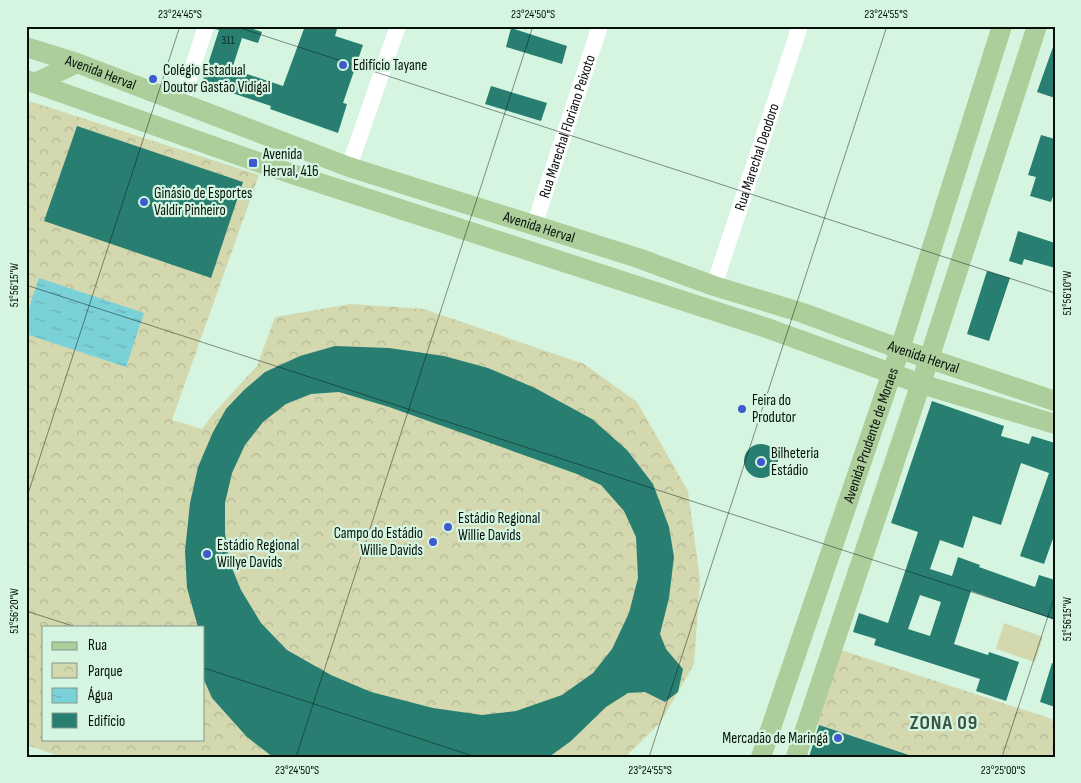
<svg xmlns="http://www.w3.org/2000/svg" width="1081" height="783" viewBox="0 0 1081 783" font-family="'Sofia Sans Condensed',sans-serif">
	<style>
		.grass { fill: #d3d8af }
		.park { fill: url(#park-crowns); fill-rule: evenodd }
		.water { fill: url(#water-ripples) }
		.building { fill: #287f71; fill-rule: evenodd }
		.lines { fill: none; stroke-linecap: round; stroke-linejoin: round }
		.minor { stroke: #fff; stroke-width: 16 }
		.major { stroke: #adce9b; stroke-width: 20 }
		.ticks { fill: none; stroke: #06100a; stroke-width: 1; stroke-opacity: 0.45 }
		.poi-dot { fill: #3e5bcd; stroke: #d5f5e1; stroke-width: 2 }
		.labels { text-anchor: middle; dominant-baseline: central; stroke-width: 4.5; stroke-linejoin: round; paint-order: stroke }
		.number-label { font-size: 12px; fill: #0e2c24 }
		.poi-label { font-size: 15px; fill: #06100a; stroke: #d5f5e1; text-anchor: start }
		.street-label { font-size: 15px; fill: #06100a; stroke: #d5f5e1 }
		.district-label { font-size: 20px; font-weight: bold; letter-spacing: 1px; fill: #385443; stroke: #d5f5e1 }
		.neatline { fill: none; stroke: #06100a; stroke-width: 2 }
		.ticks-label { font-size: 12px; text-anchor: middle; fill: #06100a }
	</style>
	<defs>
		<pattern id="park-crowns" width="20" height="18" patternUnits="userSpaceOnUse" patternTransform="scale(1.25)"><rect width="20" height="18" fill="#d3d8af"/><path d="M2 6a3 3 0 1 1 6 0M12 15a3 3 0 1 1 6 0" fill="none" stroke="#b4b895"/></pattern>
		<pattern id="water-ripples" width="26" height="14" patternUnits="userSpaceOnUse" patternTransform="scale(1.25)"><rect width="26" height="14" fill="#7ad1d8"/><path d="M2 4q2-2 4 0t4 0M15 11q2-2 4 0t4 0" fill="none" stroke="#68b2b8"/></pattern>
	</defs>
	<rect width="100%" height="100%" fill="#d5f5e1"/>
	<path class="grass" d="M1004,623L1043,637L1035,662L996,649Z"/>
	<path class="park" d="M26,100L259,175L172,420L202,429L214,413L257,366L275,317L351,304L424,309L584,364L637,402L688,491L700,580L694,664L660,723L625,757H62L26,745ZM44,627H204V739H44Z
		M832,647L1055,720V757H916L807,721Z"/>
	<path class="water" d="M39,278L144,313L126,367L26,334V317Z"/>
	<path class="building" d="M216,26H245L262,32L258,43L242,38L232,69L283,86L305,26H338L335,36L363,45L343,103L347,104L338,133L270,109L271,106L202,83L219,30L215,29Z
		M511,28L567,46L562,64L506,47Z
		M1053,47L1055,48V98L1037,92Z
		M491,86L547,103L541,121L485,104Z
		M77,126L243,182L211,278L44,221Z
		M1041,135L1055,139V191L1051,202L1030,196L1036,177L1028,175Z
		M1018,231L1055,243V268L1024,259L1022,265L1009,261Z
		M987,271L1010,278L989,341L967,334Z
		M335,346L389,348L444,356L488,368L535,388L592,419L627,450L653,484L669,527L674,557L669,598L660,634L666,649L683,669L678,692L665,702L645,692L628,693L606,707L571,741L549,757H273L247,737L212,698L204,680V627H198L187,588L185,551L190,503L198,467L213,432L226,409L244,390L265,372L300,356ZM339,392L389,407L577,474L601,485L624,511L636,537L638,578L629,613L612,649L593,673L562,695L516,711L482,715L433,708L371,692L331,675L287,650L261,623L241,590L229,561L225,533V503L232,473L245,445L263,422L286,404L311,394Z
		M932,401L1004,426L1001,436L1029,444L1032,436L1055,443V533L1044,564L1020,556L1049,473L1021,463L1001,525L973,516L963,548L940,540L930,569L952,576L958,557L980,565L979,567L1035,587L1039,575L1055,580V620L971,591L954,644L988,655L989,652L1019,662L1006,701L976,691L980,679L874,645L876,639L853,632L859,613L888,623L918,532L891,523ZM920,595L941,602L930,636L908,629Z
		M744 461a17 17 0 1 1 34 0a17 17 0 1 1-34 0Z
		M1052,663L1055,664V707L1040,702Z
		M819,725L909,755V757H809Z"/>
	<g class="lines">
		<g class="minor">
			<path d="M181,103L206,26"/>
			<path d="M349,167L398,26"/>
			<path id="s1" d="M534,226L600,26"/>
			<path id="s2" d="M714,286L800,26"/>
		</g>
		<g class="major">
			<path id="s3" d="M26,47L77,63L349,167L638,258L714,286L803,313L900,349L1055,401"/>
			<path d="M26,80L292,174L764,327L921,384L1055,424"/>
			<path d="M35,83L77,63"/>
			<path id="s4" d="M761,757L900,349L1002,26"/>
			<path d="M796,757L929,359L1037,26"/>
		</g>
	</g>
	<path class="ticks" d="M234,26L1055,293M26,285L1055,619M26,500L180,26M26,611L76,627M204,668L476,757M296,757L533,26M649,757L887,26M1002,757L1055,595"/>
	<g class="poi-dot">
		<circle cx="343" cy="65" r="5"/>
		<circle cx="153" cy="79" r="5"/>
		<rect x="248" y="158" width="10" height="10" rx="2.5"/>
		<circle cx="144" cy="202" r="5"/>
		<circle cx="742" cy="409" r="5"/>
		<circle cx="761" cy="462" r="5"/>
		<circle cx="448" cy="527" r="5"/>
		<circle cx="433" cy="542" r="5"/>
		<circle cx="207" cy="554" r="5"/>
		<circle cx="838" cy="738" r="5"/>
	</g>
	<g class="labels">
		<g class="number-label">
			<text x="228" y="40">311</text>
		</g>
		<g class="poi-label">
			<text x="353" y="65">Edifício Tayane</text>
			<text x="163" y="70">Colégio Estadual<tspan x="163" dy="17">Doutor Gastão Vidigal</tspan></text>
			<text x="263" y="154">Avenida<tspan x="263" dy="17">Herval, 416</tspan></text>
			<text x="154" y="193">Ginásio de Esportes<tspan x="154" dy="17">Valdir Pinheiro</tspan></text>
			<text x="752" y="400">Feira do<tspan x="752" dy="17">Produtor</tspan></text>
			<text x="771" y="453">Bilheteria<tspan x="771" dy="17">Estádio</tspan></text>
			<text x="458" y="518">Estádio Regional<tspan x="458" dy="17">Willie Davids</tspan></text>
			<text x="423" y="533" text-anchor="end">Campo do Estádio<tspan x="423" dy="17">Willie Davids</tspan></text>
			<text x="217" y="545">Estádio Regional<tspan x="217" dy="17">Willye Davids</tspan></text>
			<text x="828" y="738" text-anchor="end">Mercadão de Maringá</text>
		</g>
		<g class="street-label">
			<text stroke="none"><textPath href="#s3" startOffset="79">Avenida Herval</textPath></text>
			<text stroke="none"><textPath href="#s1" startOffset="105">Rua Marechal Floriano Peixoto</textPath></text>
			<text stroke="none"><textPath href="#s2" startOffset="136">Rua Marechal Deodoro</textPath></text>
			<text stroke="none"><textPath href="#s3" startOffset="544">Avenida Herval</textPath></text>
			<text stroke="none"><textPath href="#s3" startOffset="950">Avenida Herval</textPath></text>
			<text stroke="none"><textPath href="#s4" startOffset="340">Avenida Prudente de Moraes</textPath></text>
		</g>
		<g class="district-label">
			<text x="944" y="723">ZONA 09</text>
		</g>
	</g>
	<rect width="1081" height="783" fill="none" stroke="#d5f5e1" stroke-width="55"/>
	<rect x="42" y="626" width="162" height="115" fill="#d5f5e1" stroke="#82998b"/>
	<rect x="52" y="642" width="25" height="8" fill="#adce9b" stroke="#82998b"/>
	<text x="88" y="650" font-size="15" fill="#06100a">Rua</text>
	<rect x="52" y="663" width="25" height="15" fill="url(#park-crowns)" stroke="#82998b"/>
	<text x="88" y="676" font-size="15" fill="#06100a">Parque</text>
	<rect x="52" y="688" width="25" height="15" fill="url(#water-ripples)" stroke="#82998b"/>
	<text x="88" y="700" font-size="15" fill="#06100a">Água</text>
	<rect x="52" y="713" width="25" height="15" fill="#287f71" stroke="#82998b"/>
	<text x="88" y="726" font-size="15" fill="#06100a">Edifício</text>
	<rect x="28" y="28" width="1026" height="728" class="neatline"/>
	<g class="ticks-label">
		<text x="180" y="18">23°24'45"S</text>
		<text x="533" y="18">23°24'50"S</text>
		<text x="886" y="18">23°24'55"S</text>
		<text transform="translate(14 285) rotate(-90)" y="4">51°56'15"W</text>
		<text transform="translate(1067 293) rotate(-90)" y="4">51°56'10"W</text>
		<text transform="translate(14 611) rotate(-90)" y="4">51°56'20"W</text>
		<text transform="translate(1067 619) rotate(-90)" y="4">51°56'15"W</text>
		<text x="297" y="774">23°24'50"S</text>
		<text x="650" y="774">23°24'55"S</text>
		<text x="1003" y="774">23°25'00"S</text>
	</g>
</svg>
